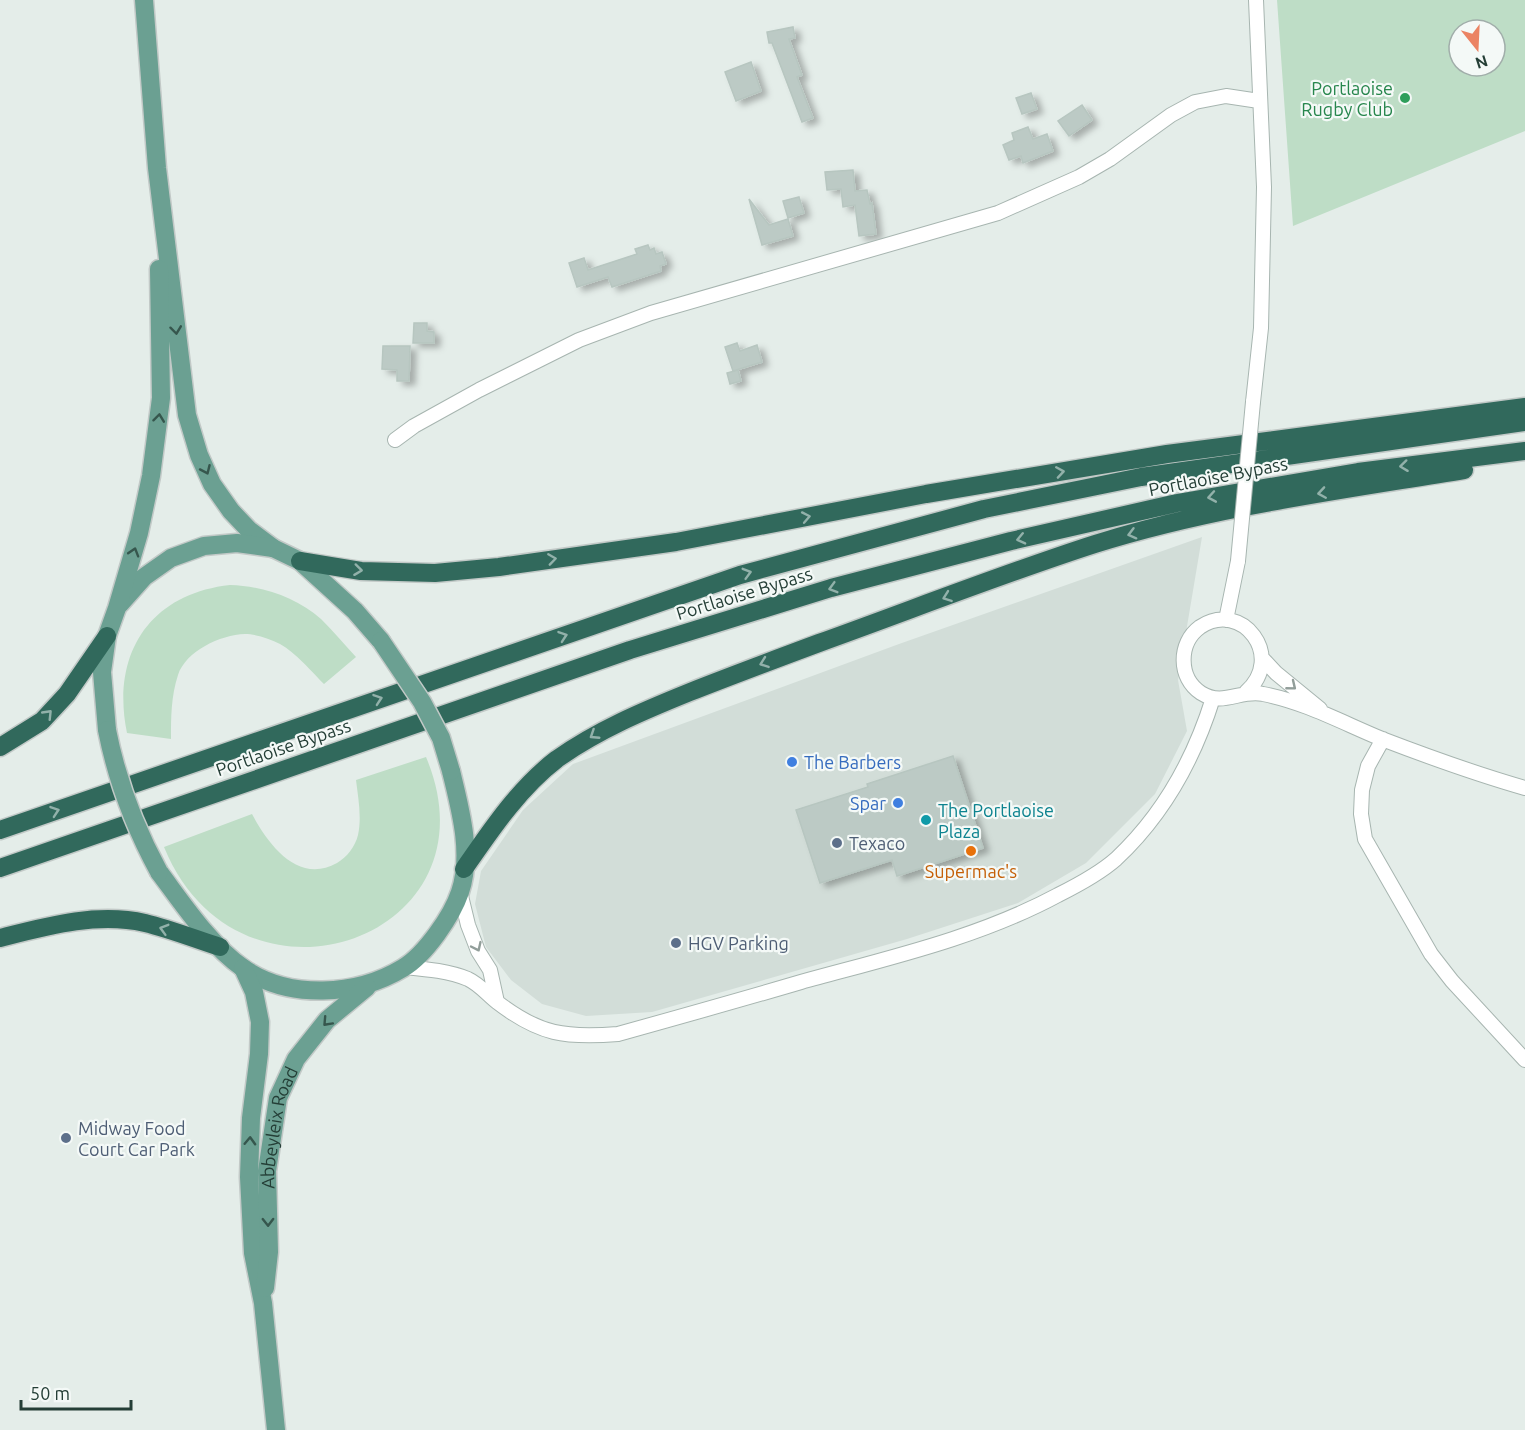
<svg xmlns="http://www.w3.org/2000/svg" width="1525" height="1430" viewBox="0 0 1525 1430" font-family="Ubuntu,sans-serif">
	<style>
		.built { fill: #d2ddd8 }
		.green { fill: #beddc6; fill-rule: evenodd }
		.building { fill: #bccac5; stroke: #b7c6c0; stroke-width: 1.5; filter: url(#shadow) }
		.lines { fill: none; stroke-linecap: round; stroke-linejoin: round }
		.minor-casing { stroke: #a7b5b0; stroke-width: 16 }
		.primary-casing { stroke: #c2c9c7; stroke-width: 21 }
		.motorway-casing { stroke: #c2c9c7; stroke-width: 21 }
		.minor { stroke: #fff; stroke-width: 14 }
		.primary { stroke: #6ba092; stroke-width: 18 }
		.motorway { stroke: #31695c; stroke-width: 18 }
		.minor-bridge-casing { stroke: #a7b5b0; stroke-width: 16; stroke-linecap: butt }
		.primary-bridge-casing { stroke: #c2c9c7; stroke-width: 21; stroke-linecap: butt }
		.minor-bridge { stroke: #fff; stroke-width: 14 }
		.primary-bridge { stroke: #6ba092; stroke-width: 18 }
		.oneway { stroke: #36564d }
		.oneway2 { stroke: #92b1aa }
		.oneway3 { stroke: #929e9a }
		.leisure-dot { fill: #2e9e5b; stroke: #f4f9f7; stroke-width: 2 }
		.shop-dot { fill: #3f7fe0; stroke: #f4f9f7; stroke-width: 2 }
		.culture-dot { fill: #0f9aa8; stroke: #f4f9f7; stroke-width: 2 }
		.service-dot { fill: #5c6f8a; stroke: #f4f9f7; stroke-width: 2 }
		.food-dot { fill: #e8710a; stroke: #f4f9f7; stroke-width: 2 }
		.labels { text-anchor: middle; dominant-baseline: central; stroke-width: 4.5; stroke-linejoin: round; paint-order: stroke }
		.leisure-label { font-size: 18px; fill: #27864d; stroke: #f4f9f7; text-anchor: end }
		.street-label { font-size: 18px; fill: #243e36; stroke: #f4f9f7 }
		.shop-label { font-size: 18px; fill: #366cbe; stroke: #f4f9f7; text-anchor: start }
		.culture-label { font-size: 18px; fill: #0d838f; stroke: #f4f9f7; text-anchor: start }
		.service-label { font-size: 18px; fill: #4e5e75; stroke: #f4f9f7; text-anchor: start }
		.food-label { font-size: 18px; fill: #c56008; stroke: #f4f9f7 }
	</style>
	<defs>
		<filter id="shadow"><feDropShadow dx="6" dy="4" stdDeviation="3" flood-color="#0004"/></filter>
	</defs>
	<rect width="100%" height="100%" fill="#e4ede9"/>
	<path class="built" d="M1202,537L1178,680L1187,731L1155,794L1086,863L1018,903L907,939L652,1012L586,1016L542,1004L511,980L486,947L475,904L481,871L523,810L573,764L899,644Z"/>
	<path class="green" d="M1277,0H1525V131L1293,226ZM1459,30H1495V66H1459Z
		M230,585C262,586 296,597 321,619C333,631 345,645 356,657L324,684C312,672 295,652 280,644C270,639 256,634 245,634C220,635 186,651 178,675C171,696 171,718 171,739L127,733C111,656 148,594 230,585Z
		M426,757C503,939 239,1030 164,847L252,814C268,844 298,885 337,863C347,857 355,847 358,835C362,817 358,797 356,780Z"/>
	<path class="building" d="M793,27L795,38L789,39L802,75L797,77L813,118L802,122L772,43H769L767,32Z
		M751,62L761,91L736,101L725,72Z
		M1031,93L1037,109L1022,114L1016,98Z
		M1082,105L1092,120L1069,136L1058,121Z
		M1028,127L1033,139L1047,134L1053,151L1023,163L1021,156L1009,160L1003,145L1014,140L1012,133Z
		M853,170L855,191L867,190L870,204L872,203L876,234L859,236L855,205L843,207L841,189L827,190L825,172Z
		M799,197L804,213L788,218L783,201Z
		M749,199L769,225L788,219L793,236L762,245Z
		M648,245L650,250L654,248L656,254L662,252L666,264L660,266L661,271L612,287L608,277L577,287L569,263L584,258L588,270L637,254L635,249Z
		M414,323H427V331L434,332V343H413Z
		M737,343L740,351L757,345L762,362L733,371L725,347Z
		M383,346H410L409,381H397V370L382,369Z
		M738,370L741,381L730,384L727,373Z
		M953,756L983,848L897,876L892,860L820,883L796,810L868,787L867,784Z"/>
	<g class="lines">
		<defs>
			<path id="minor" d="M1253,402L1261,328L1264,187L1256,0
				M395,440L414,426L479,390L579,340L651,313L998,213L1079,177L1110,159L1171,115L1195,102L1226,96L1259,101
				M1226,620L1238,561
				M1262,658L1276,673L1320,709
				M1246,692C1286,657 1242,599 1200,627C1178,643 1178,678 1201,693C1223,707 1241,689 1263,694C1305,702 1343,723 1382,739C1429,757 1476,774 1525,788
				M1383,739L1368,766L1362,790L1361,814L1365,839L1431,954L1452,981L1525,1060
				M460,892L468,925L478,951L490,970L497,1002
				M405,967C426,969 449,971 468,979C479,984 488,995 497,1002C540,1035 565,1038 618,1034C679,1017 740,1000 801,982C888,958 978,938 1058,895C1078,885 1099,874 1116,859C1163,815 1194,759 1213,698"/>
			<g id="primary">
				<path d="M144,0L157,168L187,415L199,455L212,484L231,511L249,530L273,548L300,561L355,611L381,641"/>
				<path d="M120,604L144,577L171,558L204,546L237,543L273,548"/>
				<path d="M107,730L102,672L107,636L117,608L139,533L151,476L161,398L159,269"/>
				<path d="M159,872C183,904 210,945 243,968C289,1000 357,996 403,968C425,955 452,916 460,892C473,854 460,808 451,771"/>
				<path d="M243,968L254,992L260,1022L259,1054L251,1118L249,1177L253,1253L263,1303L276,1430"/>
				<path id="s1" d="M265,1288L269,1252L267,1171L278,1098L296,1059L327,1020L367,987"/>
			</g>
			<path id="motorway" d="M300,561L361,571L435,573L499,567L676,542L926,494L1167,454L1525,407
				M0,747L42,721L67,694L107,636
				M0,830L740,575L984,509L1141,477L1525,422
				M0,868L630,650L831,588L1011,541L1177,503L1358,472L1525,451
				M464,869C491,830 519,788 557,759C598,730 643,711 690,692C733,675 776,659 819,643C911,610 1002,574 1095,544C1212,507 1343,490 1464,470
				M0,938C47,926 97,912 145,923C170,929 195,939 220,947"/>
		</defs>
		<use href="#minor" class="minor-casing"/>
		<use href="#primary" class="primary-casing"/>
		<use href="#motorway" class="motorway-casing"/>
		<use href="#minor" class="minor"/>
		<use href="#primary" class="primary"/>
		<use href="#motorway" class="motorway"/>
		<defs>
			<path id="minor-bridge" d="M1238,561L1253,402"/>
			<path id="primary-bridge" d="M381,641L422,702L441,738L451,771
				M107,730C117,781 134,826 159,872"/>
		</defs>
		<use href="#minor-bridge" class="minor-bridge-casing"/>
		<use href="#primary-bridge" class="primary-bridge-casing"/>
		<use href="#minor-bridge" class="minor-bridge"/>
		<use href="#primary-bridge" class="primary-bridge"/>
	</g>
	<defs><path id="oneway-chevron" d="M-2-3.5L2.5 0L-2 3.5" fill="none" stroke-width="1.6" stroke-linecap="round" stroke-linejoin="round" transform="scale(1.5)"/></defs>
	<g class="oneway">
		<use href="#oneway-chevron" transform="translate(176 330) rotate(83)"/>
		<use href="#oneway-chevron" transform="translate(159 418) rotate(-83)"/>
		<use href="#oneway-chevron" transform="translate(206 470) rotate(66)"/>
		<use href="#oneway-chevron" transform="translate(134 552) rotate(-73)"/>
		<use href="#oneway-chevron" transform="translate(327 1022) rotate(133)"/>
		<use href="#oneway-chevron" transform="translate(250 1141) rotate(-88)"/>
		<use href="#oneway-chevron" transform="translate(268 1222) rotate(89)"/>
	</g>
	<g class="oneway2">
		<use href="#oneway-chevron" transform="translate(1404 466) rotate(173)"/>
		<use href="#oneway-chevron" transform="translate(1060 472) rotate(-9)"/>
		<use href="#oneway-chevron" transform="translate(1322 493) rotate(171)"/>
		<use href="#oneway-chevron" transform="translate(1212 497) rotate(170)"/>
		<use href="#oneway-chevron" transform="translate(806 517) rotate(-11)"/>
		<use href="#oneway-chevron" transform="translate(1132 534) rotate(165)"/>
		<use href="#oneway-chevron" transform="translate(1021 539) rotate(167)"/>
		<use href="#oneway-chevron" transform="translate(552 559) rotate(-8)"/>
		<use href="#oneway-chevron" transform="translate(358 570) rotate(7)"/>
		<use href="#oneway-chevron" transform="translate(747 573) rotate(-16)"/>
		<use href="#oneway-chevron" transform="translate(833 588) rotate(164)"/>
		<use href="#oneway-chevron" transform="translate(947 597) rotate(160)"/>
		<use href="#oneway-chevron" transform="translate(563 636) rotate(-19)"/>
		<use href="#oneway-chevron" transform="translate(764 663) rotate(160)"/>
		<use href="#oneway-chevron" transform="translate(378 699) rotate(-19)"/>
		<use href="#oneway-chevron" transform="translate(48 714) rotate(-46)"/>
		<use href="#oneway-chevron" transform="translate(594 735) rotate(147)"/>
		<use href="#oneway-chevron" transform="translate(55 811) rotate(-19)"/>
		<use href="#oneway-chevron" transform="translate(164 929) rotate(-164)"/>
	</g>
	<g class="oneway3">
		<use href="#oneway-chevron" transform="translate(1292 686) rotate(39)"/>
		<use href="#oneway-chevron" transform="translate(477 947) rotate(65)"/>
	</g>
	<circle class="leisure-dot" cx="1405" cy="98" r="6"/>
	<g class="shop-dot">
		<circle cx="792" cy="762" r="6"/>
		<circle cx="898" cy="803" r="6"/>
	</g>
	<circle class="culture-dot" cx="926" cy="820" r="6"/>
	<g class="service-dot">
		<circle cx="837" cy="843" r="6"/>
		<circle cx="676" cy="943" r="6"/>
		<circle cx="66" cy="1138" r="6"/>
	</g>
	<circle class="food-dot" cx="971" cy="851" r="6"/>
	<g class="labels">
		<g class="leisure-label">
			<text x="1393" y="88">Portlaoise<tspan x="1393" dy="21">Rugby Club</tspan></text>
		</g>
		<g class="street-label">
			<text transform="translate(1218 476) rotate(-11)">Portlaoise Bypass</text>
			<text transform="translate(744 593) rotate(-17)">Portlaoise Bypass</text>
			<text transform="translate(283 747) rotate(-19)">Portlaoise Bypass</text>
			<text stroke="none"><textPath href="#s1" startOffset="162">Abbeyleix Road</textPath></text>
		</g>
		<g class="shop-label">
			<text x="804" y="762">The Barbers</text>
			<text x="886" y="803" text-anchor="end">Spar</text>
		</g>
		<g class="culture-label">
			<text x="938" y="810">The Portlaoise<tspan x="938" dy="21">Plaza</tspan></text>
		</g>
		<g class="service-label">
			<text x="849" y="843">Texaco</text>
			<text x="688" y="943">HGV Parking</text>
			<text x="78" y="1128">Midway Food<tspan x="78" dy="21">Court Car Park</tspan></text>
		</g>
		<g class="food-label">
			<text x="971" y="871">Supermac's</text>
		</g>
	</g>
	<g transform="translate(1477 48) rotate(162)"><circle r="28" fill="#f4f9f7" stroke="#a1aeaa" stroke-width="1.5"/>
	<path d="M0-4.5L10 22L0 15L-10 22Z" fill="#eb8363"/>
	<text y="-9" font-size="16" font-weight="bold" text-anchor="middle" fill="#243e36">N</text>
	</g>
	<path d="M21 1400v9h110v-9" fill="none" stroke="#243e36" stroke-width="3"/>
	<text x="30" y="1400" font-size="18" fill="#243e36" stroke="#f4f9f7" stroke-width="4.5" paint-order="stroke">50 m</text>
</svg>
